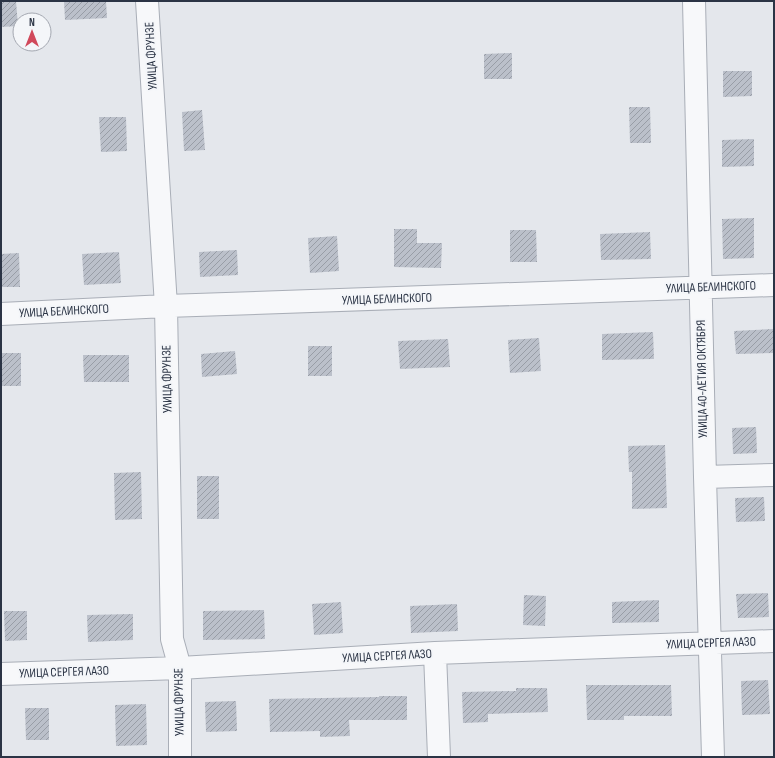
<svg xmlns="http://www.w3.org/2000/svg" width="775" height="758" viewBox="0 0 775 758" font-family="'Sofia Sans Condensed',sans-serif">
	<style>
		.building { fill: url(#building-hatch) }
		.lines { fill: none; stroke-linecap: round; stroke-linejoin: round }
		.street-casing { stroke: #a9aeb7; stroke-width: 24 }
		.street { stroke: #f7f8fa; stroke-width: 22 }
		.labels { text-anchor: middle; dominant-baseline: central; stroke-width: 4; stroke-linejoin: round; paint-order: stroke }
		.street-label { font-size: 13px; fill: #2b3445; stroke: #f4f6f9 }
	</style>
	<defs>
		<pattern id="building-hatch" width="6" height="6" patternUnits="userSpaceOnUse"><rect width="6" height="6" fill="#bbc0ca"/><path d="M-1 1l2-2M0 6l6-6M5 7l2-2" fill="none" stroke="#989da6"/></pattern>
	</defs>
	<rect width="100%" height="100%" fill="#e4e7ec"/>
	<path class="building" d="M1,1H16L18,26L1,27Z
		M64,1H106L107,18L65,20Z
		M512,53V79H484V54Z
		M723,71H752V96L723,97Z
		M629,107H650L651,143H630Z
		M202,110L205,150L184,151L182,112Z
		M99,117H126L127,151L101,152Z
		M754,139V166L722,167V140Z
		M754,218V258L723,259L722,219Z
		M394,229H417V243H442L441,268L394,267Z
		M510,230H536L537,262H510Z
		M650,232L651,259L601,260L600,234Z
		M337,236L339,271L310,273L308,238Z
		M237,250L238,275L200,277L199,252Z
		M119,252L121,283L84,285L82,254Z
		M19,253L20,287H1V254Z
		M773,329L774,353L736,354L734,331Z
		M653,332L654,359L602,360V334Z
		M539,338L541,371L510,373L508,340Z
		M448,339L450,367L400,369L398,341Z
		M308,346H332V376H308Z
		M235,351L237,374L202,377L201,354Z
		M1,353H21V386H1Z
		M83,355H129V382H84Z
		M756,427L757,453L733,454L732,428Z
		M665,445L667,508L632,509V472H629L628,446Z
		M141,472L142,519L115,520L114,473Z
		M197,476H219V519H197Z
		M764,497L765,521L736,522L735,498Z
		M768,593L769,617L738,618L736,594Z
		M524,595L546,596L545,626L523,625Z
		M659,600V622L612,623V602Z
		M341,602L343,633L314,635L312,604Z
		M457,604L458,631L411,633L410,606Z
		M264,610L265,639L203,640V611Z
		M4,611H27V640L5,641Z
		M133,614V640L88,642L87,615Z
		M768,680L770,714L742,715L741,681Z
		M586,685H671L672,716H624V720H587Z
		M516,688H547L548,712L488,714V722L463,723L462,692L516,691Z
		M379,696H407V720H349L350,736L320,737V731L270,732L269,699L379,697Z
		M236,701L237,731L206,732L205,702Z
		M146,704L147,745L116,746L115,705Z
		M25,708H49V740H26Z"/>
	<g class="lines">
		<defs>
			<path id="street" d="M147,1L166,306L172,639L180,668V757
				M694,1L705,477L713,757
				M1,314L166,306L774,285
				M705,477L774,475
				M435,653L439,757
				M1,674L180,668L435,653L774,641"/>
		</defs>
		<use href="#street" class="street-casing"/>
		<use href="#street" class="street"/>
	</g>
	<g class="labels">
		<g class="street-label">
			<text transform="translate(151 56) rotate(-93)">УЛИЦА ФРУНЗЕ</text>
			<text transform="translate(711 287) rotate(-2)">УЛИЦА БЕЛИНСКОГО</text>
			<text transform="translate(387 299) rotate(-2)">УЛИЦА БЕЛИНСКОГО</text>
			<text transform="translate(64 311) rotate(-3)">УЛИЦА БЕЛИНСКОГО</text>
			<text transform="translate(167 379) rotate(-91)">УЛИЦА ФРУНЗЕ</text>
			<text transform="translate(702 379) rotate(-91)">УЛИЦА 40-ЛЕТИЯ ОКТЯБРЯ</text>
			<text transform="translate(711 643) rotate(-2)">УЛИЦА СЕРГЕЯ ЛАЗО</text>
			<text transform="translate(387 656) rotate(-3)">УЛИЦА СЕРГЕЯ ЛАЗО</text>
			<text transform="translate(64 672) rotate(-2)">УЛИЦА СЕРГЕЯ ЛАЗО</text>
			<text transform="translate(179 702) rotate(-91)">УЛИЦА ФРУНЗЕ</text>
		</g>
	</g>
	<rect width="775" height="758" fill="none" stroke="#2b3445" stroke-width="4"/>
	<g transform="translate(32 32)"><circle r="19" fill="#f4f6f9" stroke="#a4a8b1"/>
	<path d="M0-3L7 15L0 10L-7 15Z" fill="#d1495b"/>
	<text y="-6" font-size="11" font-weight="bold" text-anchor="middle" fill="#2b3445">N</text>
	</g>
</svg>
